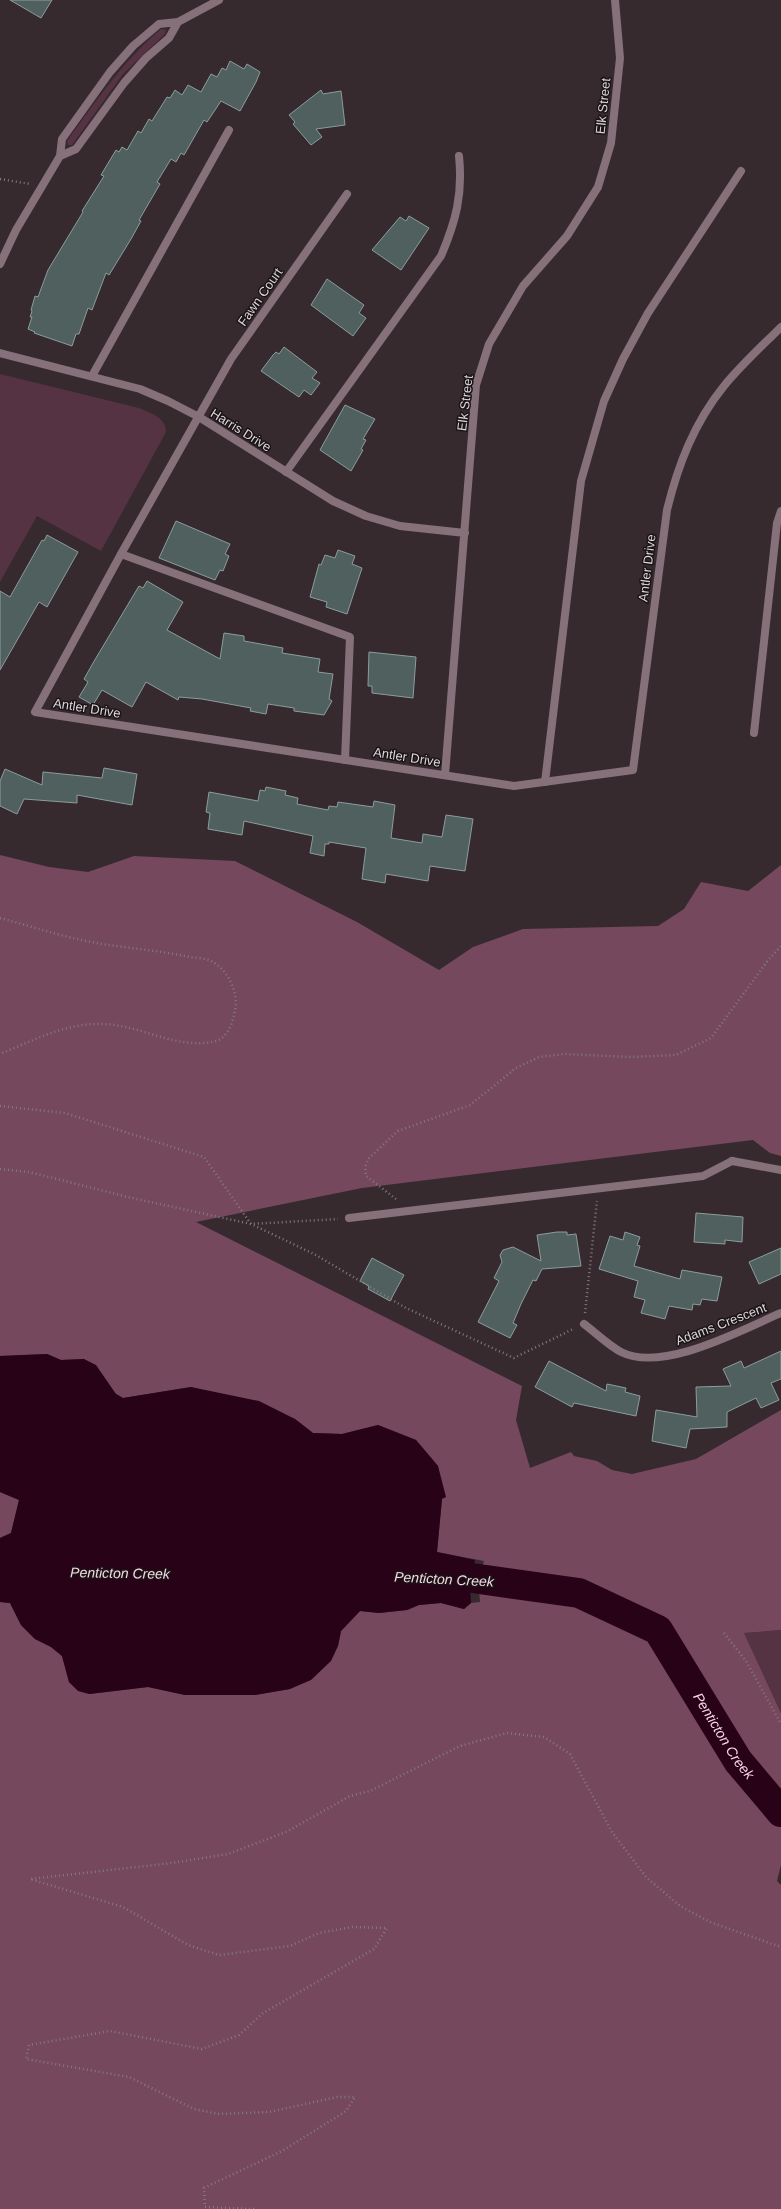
<svg xmlns="http://www.w3.org/2000/svg" width="781" height="2209" viewBox="0 0 781 2209" font-family="Arial,sans-serif">
	<style>
		.green { fill: #553343 }
		.forest { fill: #76485e }
		.water { fill: #280318 }
		.lines { fill: none; stroke-linecap: round; stroke-linejoin: round }
		.river { stroke: #280318; stroke-width: 30 }
		.building { fill: #50605e; stroke: #8b9d9b }
		.path { stroke: #847a7e; stroke-width: 2.5; stroke-dasharray: 1 3; stroke-linecap: butt }
		.lane { stroke: #867079; stroke-width: 8 }
		.street { stroke: #867079; stroke-width: 8 }
		.labels { text-anchor: middle; dominant-baseline: central; stroke-width: 3; stroke-linejoin: round; paint-order: stroke }
		.street-label { font-size: 13px; fill: #ddd5d9; stroke: #1a1416 }
		.water-label { font-size: 14px; font-style: italic; fill: #f7d7e5; stroke: #1a1416 }
	</style>
	<rect width="100%" height="100%" fill="#362a2f"/>
	<path class="green" d="M161,29L166,30L165,34L123,74L72,145H68L67,141C96,101 123,61 161,29Z
		M0,374L139,408C150,413 166,417 166,432L101,551L37,516L0,582Z
		M781,1630V1713L744,1633Z"/>
	<path class="forest" d="M0,855L49,867L88,872L134,856L235,861L357,922L439,970L473,947L523,929L658,926L684,909L701,882L748,891L781,865V1156L770,1153L753,1140L362,1188L196,1222L522,1386L516,1420L530,1468L571,1452L574,1456L597,1461L612,1470L632,1474L696,1459L781,1410V1630L744,1633L781,1713V1865L777,1881L781,1885V2209H0V1602L10,1603L21,1625L35,1639L51,1647L62,1656L69,1682L90,1694L148,1687L185,1695H255L290,1689L338,1646L341,1631L360,1611L379,1613L407,1610L419,1605L441,1603L464,1609L471,1603L480,1602L478,1579L484,1561L437,1552L442,1499L438,1466L416,1440L378,1425L342,1434L313,1433L295,1419L191,1387L123,1398L116,1394L84,1359L61,1360L47,1354L0,1356Z
		M0,1492L19,1500L11,1533L0,1538Z"/>
	<path class="water" d="M47,1354L61,1360L84,1359L96,1365L116,1394L123,1398L191,1387L259,1401L295,1419L313,1433L342,1434L378,1425L416,1440L438,1466L446,1497L442,1499L437,1552L475,1560L470,1587L471,1603L464,1609L441,1603L419,1605L407,1610L379,1613L360,1611L341,1631L338,1646L331,1661L311,1680L290,1689L255,1695H185L148,1687L89,1694L78,1691L69,1682L62,1656L51,1647L35,1639L21,1625L10,1603L0,1602V1538L11,1533L19,1500L0,1492V1356Z"/>
	<g class="lines">
		<path class="river" id="s1" d="M432,1578H472L579,1593L658,1630L738,1761L781,1812"/>
	</g>
	<path class="building" d="M10,0H52L41,18Z
		M230,61L244,69L247,64L260,72L256,82L240,111L221,101L207,122L204,120L184,155L181,153L176,162L171,159L157,182L160,184L139,220L141,221L131,239L109,275L106,273L92,310L88,308L79,334H76L72,346L34,333L35,332L28,329L32,317H30L32,311L31,310L35,296L38,297L48,270L83,212L82,211L104,176L101,175L116,150L119,152L122,147L127,150L138,131L141,133L149,119L152,121L167,97L170,98L175,90L182,95L188,85L201,92L211,74L217,77L222,68L226,70Z
		M321,90L323,94L341,91L345,125L316,129L322,137L311,145L293,124L295,122L289,115Z
		M409,216L429,228L401,270L372,250L400,217L406,221Z
		M327,279L364,305L359,313L366,318L353,336L311,305Z
		M284,347L317,372L312,378L320,383L311,395L304,390L299,397L261,371L273,355L276,352L279,354Z
		M345,405L375,419L363,439L366,440L361,449L363,450L351,471L320,450Z
		M176,521L230,544L225,554L229,556L223,571L220,570L215,580L159,558Z
		M47,535L78,552L47,607L39,602L0,670V591L10,597L42,540L44,541Z
		M338,550L355,556L352,564L362,568L347,614L326,607L327,602L310,597L319,564L321,565L325,555L335,558Z
		M147,581L183,602L167,630L220,659L224,633L244,636V641L283,648L282,653L320,659L318,672L333,674L329,699L332,701L324,715L294,711V708L268,704L266,714L250,711L251,708L202,699L179,697L178,700L146,682L132,707L102,690L93,705L79,697L88,682L84,679L93,663L139,586L143,588Z
		M369,652L416,657L413,698L372,693V686H368Z
		M104,768L137,774L132,805L77,795V803L24,799L17,814L0,806V781L5,769L42,785L43,772L102,778Z
		M266,787L286,791L285,795L298,798L297,804L328,810L329,806L337,807L338,802L373,807L374,801L395,805L391,838L422,843L423,834L442,837L446,815L473,819L465,871L430,866L428,881L386,874L385,883L362,879L366,848L329,842V844H325L324,856L310,853L313,836L244,821L242,835L208,829L210,813L206,812L209,792L258,801L260,790L265,791Z
		M696,1213L743,1217L742,1242L725,1240V1244L694,1242Z
		M557,1232H567V1235L576,1234L581,1266L542,1269L536,1281L533,1280L521,1304L513,1323L517,1325L510,1338L478,1322L499,1281L494,1278L502,1262L500,1255L503,1250L513,1247L541,1261L537,1235Z
		M625,1232L640,1237L637,1245L640,1246L634,1266L680,1279L682,1270L722,1277L717,1301L702,1299L700,1305L693,1304L692,1310L669,1306L665,1319L641,1313L645,1300L634,1297L638,1281L599,1269L610,1236L623,1240Z
		M781,1248V1274L759,1284L749,1262Z
		M372,1258L404,1275L390,1301L368,1289L369,1286L360,1281Z
		M781,1351V1379L771,1383L779,1400L761,1408L756,1398L727,1412V1427L690,1429L686,1448L652,1441L656,1410L697,1417L696,1387L731,1386L723,1369L741,1361L744,1368Z
		M549,1361L606,1391L607,1384L626,1388L625,1392L640,1396L636,1416L574,1403L572,1407L535,1387Z"/>
	<g class="lines">
		<path class="path" d="M0,179L30,184
			M0,918C30,926 60,936 91,942C124,948 157,950 190,957C197,958 207,958 213,962C230,972 240,996 234,1015C232,1024 227,1038 216,1041C177,1051 140,1024 101,1024C65,1023 32,1041 0,1054
			M0,1106L65,1113L204,1157L251,1224L314,1254L406,1308L514,1358L573,1329
			M0,1169L29,1172L132,1198L251,1224L338,1219
			M396,1199L366,1176L365,1167L369,1158L398,1131L470,1105L516,1068L539,1057L564,1054L631,1057L676,1055L711,1038L769,959L781,946
			M585,1313L597,1201
			M724,1633L746,1661L781,1724
			M254,2209L205,2207L204,2188L282,2151L346,2111L355,2097H337L269,2112L218,2114L194,2109L129,2077L26,2059L29,2045L110,2031L202,2049L239,2035L263,2013L374,1949L387,1928L352,1927L319,1933L290,1946L219,1955L188,1945L123,1907L30,1879L172,1863L228,1854L286,1832L350,1796L370,1791L460,1746L507,1733L544,1737L570,1754L612,1832L646,1877L680,1906L710,1922L781,1947"/>
		<path class="lane" d="M92,376L229,130
			M286,472L441,256C456,221 463,194 459,156
			M121,554L350,637L345,760
			M754,733L777,523L781,511
			M545,782L581,481L604,401L623,359L648,313L741,171
			M349,1218L703,1176L732,1161"/>
		<path class="street" d="M60,156L76,149L124,83L146,58L169,38L178,22
			M347,194L231,359L121,554L35,712L514,786L633,770L667,510C678,465 694,423 724,386C741,365 762,346 781,327
			M0,264L16,230L60,156L62,139L110,72L133,46L159,24L178,22L219,0
			M0,353L140,389L168,401L199,417L333,501L366,516L400,526L465,533
			M445,775L476,385L489,344L523,286L567,236L598,187L611,143L620,58L615,0
			M732,1161L781,1170
			M584,1324C596,1333 608,1345 621,1352C663,1373 741,1330 781,1313"/>
	</g>
	<g class="labels">
		<g class="street-label">
			<text transform="translate(603 106) rotate(-84)">Elk Street</text>
			<text transform="translate(260 297) rotate(-55)">Fawn Court</text>
			<text transform="translate(465 403) rotate(-83)">Elk Street</text>
			<text transform="translate(241 430) rotate(32)">Harris Drive</text>
			<text transform="translate(647 568) rotate(-83)">Antler Drive</text>
			<text transform="translate(87 708) rotate(9)">Antler Drive</text>
			<text transform="translate(407 757) rotate(9)">Antler Drive</text>
			<text transform="translate(721 1324) rotate(-21)">Adams Crescent</text>
		</g>
		<g class="water-label">
			<text transform="translate(120 1573) rotate(1)">Penticton Creek</text>
			<text transform="translate(444 1579) rotate(3)">Penticton Creek</text>
			<text stroke="none"><textPath href="#s1" startOffset="360">Penticton Creek</textPath></text>
		</g>
	</g>
</svg>
